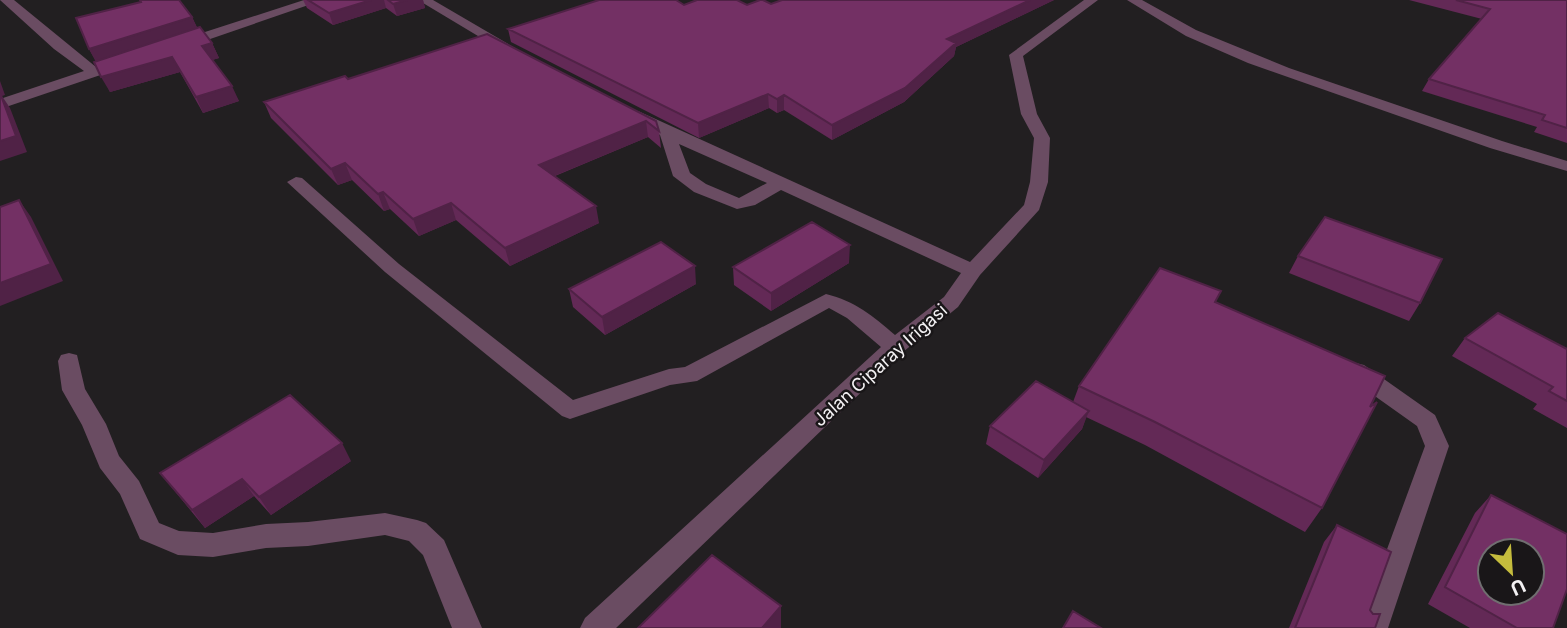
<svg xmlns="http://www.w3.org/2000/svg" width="1567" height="628" viewBox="0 0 1567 628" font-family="Inter,sans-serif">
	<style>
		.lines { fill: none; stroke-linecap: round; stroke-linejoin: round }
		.minor { fill: #6a4c62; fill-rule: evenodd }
		.wall { fill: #632956 }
		.shaded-wall { fill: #502246 }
		.building { fill: #733064; stroke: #502246; stroke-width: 2; fill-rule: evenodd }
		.labels { text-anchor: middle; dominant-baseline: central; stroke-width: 5; stroke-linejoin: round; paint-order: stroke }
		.street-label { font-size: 18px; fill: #f3f1f3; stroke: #191618 }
	</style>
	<rect width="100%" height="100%" fill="#221f21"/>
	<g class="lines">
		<path class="minor" d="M0,0H14L96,67L125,58L132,62L130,65L0,109V99L84,71L54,49Z
			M304,0H323L184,48H174L172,45L174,42Z
			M418,0H433L515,48L513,51H503Z
			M1084,0H1098L1023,56L1037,114L1050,138L1048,182L1039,210L980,275L958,307L903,352L616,628H580L585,618L881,347L847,318L829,308L697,381L670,385L570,419L562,416L385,272L287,182L296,177L302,178L399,264L573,400L669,369L685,367L826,294C855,301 873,316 895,335L944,297L961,273L781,190L755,205L737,209L694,192L673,176L660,135L624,114L626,111H638L970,262L1024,205L1030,182L1034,138L1021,114L1009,55ZM679,144L767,183L739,198L706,184L690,173Z
			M1127,0H1142L1196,30L1289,68L1502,141L1567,161V171L1490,148L1248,63L1186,36Z
			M69,353L77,355L85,389L106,424L119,456L139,481L159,523L179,531L213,533L266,524L308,522L385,513L417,520L426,523L444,540L482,628H452L423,555L409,541L385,535L308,546L266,548L213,557L178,555L140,539L120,494L100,468L82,425L62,390L58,361L61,355Z
			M1356,363L1364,365L1435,415L1449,446L1388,628H1358L1425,446L1417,426L1348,377L1345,371L1348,365Z"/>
	</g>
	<path class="wall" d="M303,0H423L425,8L397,16L386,8L333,25L307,8Z
		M856,0H1054L956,47L954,56L904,102L832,140L784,110L777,113L769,108L699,138L511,42L508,29L684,5H747Z
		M1409,0H1567V143L1534,132L1537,127L1422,91L1429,79L1482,19Z
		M192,17L197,28L212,43L219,58L212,60L239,101L203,113L180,72L110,92L96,61L89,49Z
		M348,79L656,121L659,131L661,148L648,137L555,176L599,223L510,266L456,220L419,236L390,209L384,211L352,180L338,185L271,118L264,102Z
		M1298,256L1420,303L1409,321L1289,273Z
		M849,263L771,311L734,285L733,267Z
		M696,284L605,335L573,307L569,289Z
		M1216,302L1322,508L1305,532L1145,445L1086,417L1082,429L1038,478L986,444L990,426L1073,402L1079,386Z
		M1465,338L1567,349V428L1533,409L1537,404L1452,356Z
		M351,461L271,515L254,496L205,528L160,473Z
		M1491,495L1553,628H1470L1428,604L1475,513Z
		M1337,525L1370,610L1373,614L1375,628H1289L1324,542Z"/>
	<path class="shaded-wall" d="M371,0H384L386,8L333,25L329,13Z
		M407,0H423L425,8L397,16L393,4Z
		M1030,0H1054L956,47L954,56L904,102L832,140V125L947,39Z
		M192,17L199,31L97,64L89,49Z
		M212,43L219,58L209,61L202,46Z
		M172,57L180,72L110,92L101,77Z
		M0,81L5,95L2,96L10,108L27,152L0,161Z
		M232,86L239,101L203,113L196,97Z
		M768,94L769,108L699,138L698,123Z
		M784,95V110L777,113V99Z
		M646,121L648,137L542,181L539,165Z
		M345,163L352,180L338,185L331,169Z
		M383,192L390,209L384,211L378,194Z
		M19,200L31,217L63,281L0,306V283Z
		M451,203L456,220L419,236L413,219Z
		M596,206L599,223L510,266L505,248Z
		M850,245L849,263L771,311V293Z
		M695,266L696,284L605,335L602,317Z
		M1089,411L1082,429L1038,478L1044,460Z
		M342,443L351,461L271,515L259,497Z
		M242,479L254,496L205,528L192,510Z
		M781,606V628H762Z"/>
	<path class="building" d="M140,0H179L192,17L89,49L76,18L141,2Z
		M308,0H371L329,13Z
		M388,0H407L393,4Z
		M599,0H676L684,5L697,0H737L747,5L760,0H763L771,4L782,0H1030L947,39L956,43L905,88L832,125L784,95L777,99L768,94L698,123L508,29Z
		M1456,0H1567V128L1542,120L1545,115L1429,79L1490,9Z
		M200,27L212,43L202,46L232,86L196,97L172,57L101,77L94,62Z
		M487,34L656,121L659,131L646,121L539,165L596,206L505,248L451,203L413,219L383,192L378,194L345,163L331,169L264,102L345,76L348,79Z
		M0,93L16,136L0,141Z
		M19,200L51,264L0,283V207Z
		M1325,217L1442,259L1420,303L1298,256Z
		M812,222L850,245L771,293L733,267Z
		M661,242L695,266L602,317L569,289Z
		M1160,268L1221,291L1215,302L1385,376L1370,407L1377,402L1322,508L1155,422L1079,386Z
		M1498,313L1567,349V401L1549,391L1553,387L1465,338Z
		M1036,381L1089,411L1044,460L990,426Z
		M290,395L342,443L259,497L242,479L192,510L160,473Z
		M1491,495L1567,534V589L1553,628H1517L1445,587ZM1490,551H1532V593H1490Z
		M1337,525L1391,552L1370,610L1373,614H1380L1375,628H1295Z
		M712,555L781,606L762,628H638Z
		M1073,611L1101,628H1063Z"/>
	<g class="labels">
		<g class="street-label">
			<text transform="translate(880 365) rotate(-42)">Jalan Ciparay Irigasi</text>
		</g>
	</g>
	<g transform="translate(1511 572) rotate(155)"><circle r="33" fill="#191618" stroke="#706e70" stroke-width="2"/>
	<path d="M0-5L12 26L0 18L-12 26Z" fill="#c5bc3d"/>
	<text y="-10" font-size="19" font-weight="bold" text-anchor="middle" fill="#f3f1f3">U</text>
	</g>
</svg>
